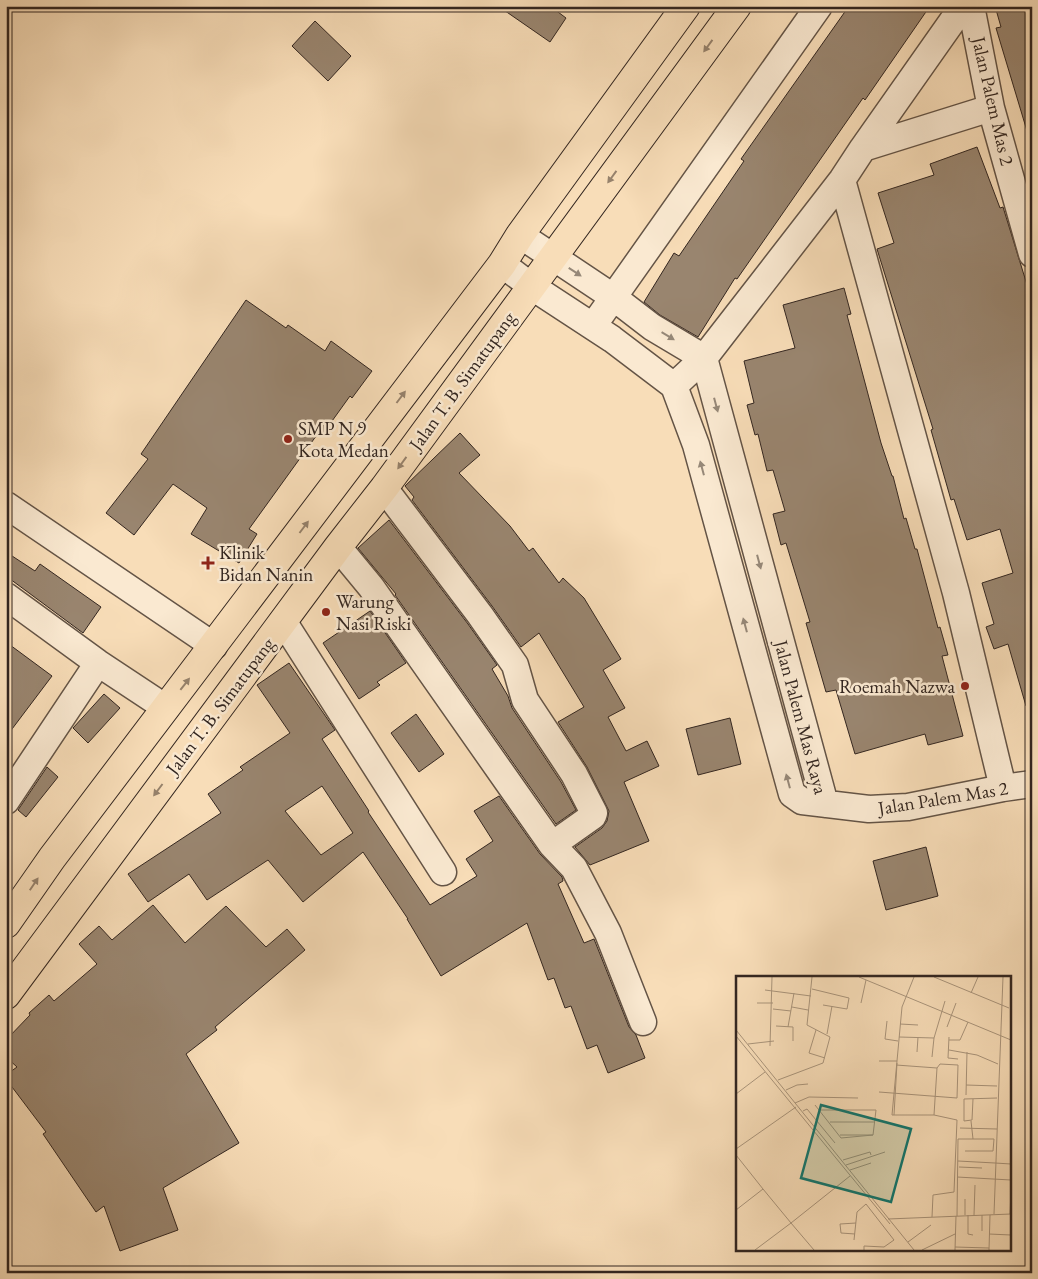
<svg xmlns="http://www.w3.org/2000/svg" width="1038" height="1279" viewBox="0 0 1038 1279" font-family="'EB Garamond',serif">
	<style>
		.building { fill: #99856f; stroke: #332620; fill-rule: evenodd }
		.lines { fill: none; stroke-linecap: round; stroke-linejoin: round }
		.minor-casing { stroke: #645446; stroke-width: 29 }
		.major-casing { stroke: #332620; stroke-width: 30 }
		.minor { stroke: #fae9d1; stroke-width: 26 }
		.major { stroke: #f8ddb8; stroke-width: 28 }
		.oneway { fill: #96826c }
		.oneway2 { fill: #968878 }
		.poi-dot { fill: #8f2418; stroke: #fae9d1; stroke-width: 2 }
		.labels { text-anchor: middle; dominant-baseline: central; stroke-width: 5; stroke-linejoin: round; paint-order: stroke }
		.street-label { font-size: 19px; fill: #332620; stroke: #fae9d1 }
		.poi-label { font-size: 19px; fill: #332620; stroke: #fae9d1; text-anchor: start }
		.inset-road { fill: none; stroke: #a9947b; stroke-width: 1 }
		.view { fill: #0f766e; fill-opacity: 0.15; stroke: #0f766e; stroke-width: 2.5 }
		.inset-edge { fill: none; stroke: #332620; stroke-width: 2.5 }
	</style>
	<rect width="100%" height="100%" fill="#f8ddb8"/>
	<filter id="stains"><feTurbulence type="fractalNoise" baseFrequency=".004" numOctaves="4"/><feColorMatrix values="0 0 0 0 .2 0 0 0 0 .09 0 0 0 0 .02 0 0 0 .5 -.17"/></filter>
	<radialGradient id="worn" r=".72"><stop offset=".6" stop-color="#630" stop-opacity="0"/><stop offset="1" stop-color="#630" stop-opacity=".3"/></radialGradient>
	<path class="building" d="M498,6H550L566,18L550,42Z
		M849,6H930L865,100L863,98L737,279L735,278L698,337L660,315L644,302L674,253L679,256L744,161L741,159Z
		M995,6H1032V130L1027,131L996,28L1001,27Z
		M315,21L351,56L328,81L292,46Z
		M977,147L1000,208L1003,207L1032,301V705L1026,706L1008,644L994,649L986,627L994,624L982,583L1013,573L1000,529L967,540L954,499L951,500L931,430L933,429L877,249L894,243L878,193L934,175L930,164Z
		M844,288L851,314L847,315L881,443L892,476H893L904,519L906,518L915,549H917L938,628L940,627L948,655L942,656L963,736L928,745L925,734L855,754L836,690L826,692L806,623L810,622L786,543L781,545L773,514L785,511L773,470L767,471L758,434L755,435L747,405L754,403L744,361L795,348L783,305Z
		M246,300L286,328L288,325L325,351L331,341L372,371L352,398L350,396L322,435L319,432L249,529L257,534L239,563L191,534L207,508L173,484L134,535L106,513L148,459L141,454Z
		M460,433L480,455L459,473L510,526L529,551L533,548L559,583L563,578L584,598L621,659L603,670L625,708L608,717L626,751L647,741L659,766L624,782L649,841L590,865L575,847L602,828L607,821L609,811L587,767L558,722L584,707L539,633L521,647L492,606L412,500L414,497L405,486Z
		M389,520L468,624L497,665L492,669L508,696L512,708L561,782L576,810L556,824L395,595L396,594L358,548Z
		M6,552L35,571L40,564L101,607L83,633L6,576Z
		M370,611L406,663L377,682L380,685L359,699L323,643Z
		M6,642L52,676L6,737Z
		M289,663L335,730L322,739L369,811L368,812L430,905L477,876L466,859L493,841L474,811L499,796L540,854L562,877L563,881L558,884L584,943L594,939L629,1027L636,1035L645,1058L608,1073L597,1045L587,1049L571,1006L565,1008L554,978L548,980L527,923L441,976L407,919H408L363,852L303,902L268,860L207,900L189,874L148,902L128,874L221,813L208,794L243,770L240,767L290,733L257,685ZM322,786L353,833L321,855L285,811Z
		M104,694L120,708L88,743L73,728Z
		M416,714L444,754L419,772L391,733Z
		M730,718L741,764L698,775L686,729Z
		M47,767L58,777L26,817L18,810Z
		M926,847L938,896L886,910L873,861Z
		M153,905L185,943L226,906L266,947L287,929L305,950L215,1027L217,1030L186,1054L239,1143L163,1188L178,1230L120,1251L104,1206L96,1212L43,1134L46,1132L6,1079V1075L17,1067L6,1057V1040L30,1015L29,1013L49,995L54,1001L97,964L79,944L99,926L112,940Z"/>
	<g class="lines">
		<defs>
			<path id="minor" d="M971,6L991,108L1032,254
				M863,148L991,108
				M842,180L956,593L1003,788
				M520,235L613,297L652,327L704,358
				M502,264L531,286L612,339L674,386
				M593,326L819,6
				M704,358L825,804
				M674,386L696,445L792,794L802,801L869,809L908,807L1003,788L1032,784
				M674,386L704,358L842,180L863,148L963,6
				M384,488L480,615L515,665L525,700L574,774L594,813L593,816L552,845
				M6,505L214,646
				M338,547L371,587L552,845L574,868L608,933L643,1022
				M6,596L98,663L166,708
				M283,621L443,872
				M6,801L98,663"/>
			<path id="major" d="M6,924L52,858L502,264L520,235L686,6
				M6,995L338,547L384,488L737,6"/>
		</defs>
		<use href="#minor" class="minor-casing"/>
		<use href="#major" class="major-casing"/>
		<use href="#minor" class="minor"/>
		<use href="#major" class="major"/>
	</g>
	<defs><path id="oneway-solid" d="M-6-.8H1V-3.2L6.5 0L1 3.2V.8H-6Z" transform="scale(1.25)"/></defs>
	<g class="oneway">
		<use href="#oneway-solid" transform="translate(708 46) rotate(126)"/>
		<use href="#oneway-solid" transform="translate(612 177) rotate(126)"/>
		<use href="#oneway-solid" transform="translate(401 397) rotate(-53)"/>
		<use href="#oneway-solid" transform="translate(402 463) rotate(126)"/>
		<use href="#oneway-solid" transform="translate(304 527) rotate(-53)"/>
		<use href="#oneway-solid" transform="translate(185 684) rotate(-52)"/>
		<use href="#oneway-solid" transform="translate(158 790) rotate(127)"/>
		<use href="#oneway-solid" transform="translate(34 884) rotate(-56)"/>
	</g>
	<g class="oneway2">
		<use href="#oneway-solid" transform="translate(575 272) rotate(33)"/>
		<use href="#oneway-solid" transform="translate(668 336) rotate(31)"/>
		<use href="#oneway-solid" transform="translate(716 405) rotate(75)"/>
		<use href="#oneway-solid" transform="translate(702 468) rotate(-105)"/>
		<use href="#oneway-solid" transform="translate(759 562) rotate(75)"/>
		<use href="#oneway-solid" transform="translate(745 625) rotate(-105)"/>
		<use href="#oneway-solid" transform="translate(788 781) rotate(-105)"/>
	</g>
	<g class="poi-dot">
		<circle cx="288" cy="439" r="5"/>
		<path d="M205.5 555.5h5v5h5v5h-5v5h-5v-5h-5v-5h5z"/>
		<circle cx="326" cy="612" r="5"/>
		<circle cx="965" cy="686" r="5"/>
	</g>
	<g class="labels">
		<g class="street-label">
			<text transform="translate(993 101) rotate(77)">Jalan Palem Mas 2</text>
			<text transform="translate(462 381) rotate(-54)">Jalan T. B. Simatupang</text>
			<text transform="translate(220 706) rotate(-53)">Jalan T. B. Simatupang</text>
			<text transform="translate(801 717) rotate(75)">Jalan Palem Mas Raya</text>
			<text transform="translate(943 798) rotate(-9)">Jalan Palem Mas 2</text>
		</g>
		<g class="poi-label">
			<text x="298" y="428">SMP N 9<tspan x="298" dy="22">Kota Medan</tspan></text>
			<text x="219" y="552">Klinik<tspan x="219" dy="22">Bidan Nanin</tspan></text>
			<text x="336" y="601">Warung<tspan x="336" dy="22">Nasi Riski</tspan></text>
			<text x="955" y="686" text-anchor="end">Roemah Nazwa</text>
		</g>
	</g>
	<g transform="translate(736 976)">
		<rect width="275" height="275" fill="#f8ddb8"/>
		<path class="inset-road" d="M123,1L275,64M178,1L166,31L156,139H198L221,144L218,216L197,219L196,241M198,1L273,32M76,13L113,22L111,33L87,29M29,14L75,20M235,17L242,1M21,27H37M125,27L130,4M56,31L72,34M37,33L55,35M151,45L149,63L162,65M164,48L182,49M40,50L57,51V65M52,51L58,17M211,51L220,27M0,54L178,274M80,54L73,77L89,82M91,58L96,30M0,60L154,248M163,61L198,62L209,25M213,61L212,82L222,83M213,64H224L232,46M12,68L38,65M34,70L36,1M213,74L241,79L262,88M181,76L182,61M196,81L198,62M143,85H161M160,89L201,92M42,104L87,87L94,61L71,49L76,1M230,109L261,110M50,114L61,109L72,108M143,116L221,122L222,89L204,88L201,92M0,118L29,96M230,119L231,76M237,123L236,144L228,145V123L261,122M59,127L73,121L122,122M79,129L105,162M83,134H140L137,159M67,135L71,133L99,167M158,139L161,87M198,139L201,92M235,145L237,163M94,146H139M224,152L261,153M104,159H137M105,162L137,159M0,173L60,131M0,179L27,213L0,234M107,184L134,176L135,179M222,185L259,187M259,187L275,188M110,189L149,176M223,191L246,192M114,194L135,187M221,201L275,204M258,238L267,1M274,238L275,215M229,239V223M232,239V258L237,259M238,239L239,209M221,240L222,163H258L257,175H229M152,243L275,238M246,255V239M119,258L105,257L104,248L120,247M253,258L275,259M118,264L121,236L130,228L158,264L148,271L128,270V274M172,266L195,249M219,271L253,272M19,274L55,247L27,213M78,274L55,247L114,200M186,274L219,258M219,274L220,240M253,274L254,239"/>
		<path class="view" d="M85,129L175,153L155,226L65,202Z"/>
		<rect width="275" height="275" class="inset-edge"/>
	</g>
	<rect width="1038" height="1279" fill="none" stroke="#f8ddb8" stroke-width="25"/>
	<rect x="8" y="8" width="1023" height="1264" fill="none" stroke="#332620" stroke-width="2.5"/>
	<rect x="12" y="12" width="1013" height="1254" fill="none" stroke="#332620"/>
	<rect width="100%" height="100%" filter="url(#stains)"/>
	<rect width="100%" height="100%" fill="url(#worn)"/>
</svg>
